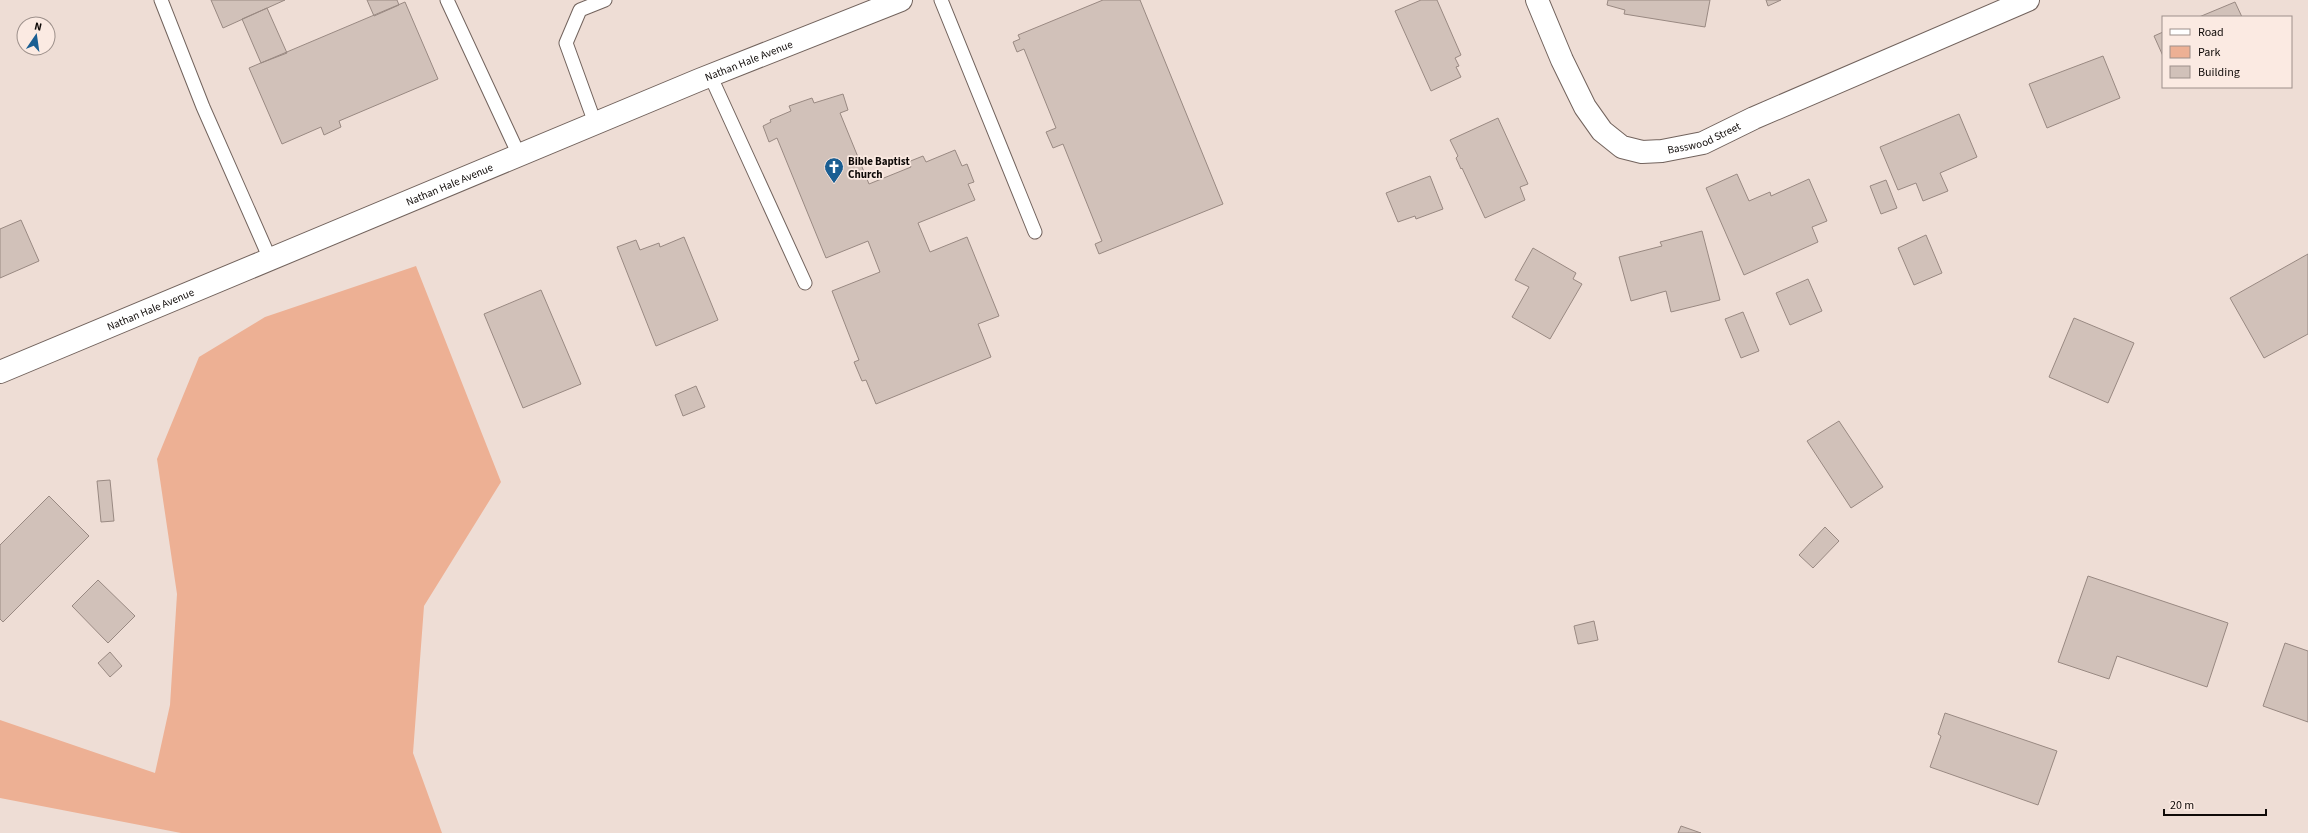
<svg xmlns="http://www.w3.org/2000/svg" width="2308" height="833" viewBox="0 0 2308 833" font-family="'Source Sans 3',sans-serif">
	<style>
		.green { fill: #edb094 }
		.building { fill: #d1c1b9; stroke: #998982 }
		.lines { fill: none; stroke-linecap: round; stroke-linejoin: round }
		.lane-casing { stroke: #72635d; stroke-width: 15 }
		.street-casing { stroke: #72635d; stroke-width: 24 }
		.secondary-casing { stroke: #72635d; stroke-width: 24 }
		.lane { stroke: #fff; stroke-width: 13 }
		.street { stroke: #fff; stroke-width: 22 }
		.secondary { stroke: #fff; stroke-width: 22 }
		.labels { text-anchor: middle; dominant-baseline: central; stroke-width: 3.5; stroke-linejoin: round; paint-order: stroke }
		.street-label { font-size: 11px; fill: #0f0a08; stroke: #fbeae2 }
		.poi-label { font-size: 11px; font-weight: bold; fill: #0f0a08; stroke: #fbeae2; text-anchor: start }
	</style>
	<rect width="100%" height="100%" fill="#eeddd5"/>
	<path class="green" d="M416,266L501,482L424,606L413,753L442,833H181L0,798V720L155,773L170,705L177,594L157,459L199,357L265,317Z"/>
	<path class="building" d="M211,0H285L223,28Z
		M367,0H397L399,5L374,16Z
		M1103,0H1140L1223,204L1099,254L1095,244L1102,241L1063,144L1053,148L1046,132L1056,128L1024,49L1017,52L1013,42L1020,39L1018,35Z
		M1421,0H1437L1461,55L1455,58L1459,66L1456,67L1461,77L1431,91L1395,11Z
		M1608,0H1710L1705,27L1624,14L1625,10L1607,5Z
		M1766,0H1781L1768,6Z
		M405,2L438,79L339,121L341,127L324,135L321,127L282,144L249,68Z
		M2235,2L2242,17H2199Z
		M267,8L287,53L261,63L242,19Z
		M2163,32V56L2154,36Z
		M2103,56L2120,98L2047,128L2029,84Z
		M843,94L848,110L840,113L869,184L911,167L908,162L923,156L926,162L955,150L962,166L967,164L974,182L968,184L975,200L918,223L930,252L967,237L999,316L978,324L991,357L876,404L866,380L862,381L854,362L859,360L832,291L880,272L868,241L826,258L777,138L769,142L763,126L771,122L770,120L791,111L789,106L812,98L814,103Z
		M1959,114L1977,157L1940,173L1948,191L1923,201L1916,183L1898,190L1880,147Z
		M1498,118L1528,184L1520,187L1525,200L1485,218L1462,168L1461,169L1456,158L1458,156L1450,140Z
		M1737,174L1749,201L1770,192L1771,196L1809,179L1827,221L1812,227L1818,242L1744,275L1706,188Z
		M1430,176L1443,209L1416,219L1415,216L1398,222L1386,193Z
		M1886,180L1897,208L1881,214L1870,186Z
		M21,220L39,261L0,278V229Z
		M1702,231L1720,300L1671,312L1666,291L1631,301L1619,257L1662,246L1660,242Z
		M1926,235L1942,273L1914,285L1898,248Z
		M684,237L718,320L656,346L617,247L636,240L640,250L659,243L660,247Z
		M1533,248L1576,273L1573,279L1582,284L1550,339L1512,317L1529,287L1515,280Z
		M2308,254V334L2264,358L2230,298Z
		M1808,279L1822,311L1790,325L1776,293Z
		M541,290L581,384L523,408L484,314Z
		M1743,312L1759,351L1741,358L1725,319Z
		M2074,318L2134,343L2108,403L2049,377Z
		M696,386L705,407L683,416L675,395Z
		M1839,421L1883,487L1851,508L1807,441Z
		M110,480L114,521L101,522L97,481Z
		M49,496L89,536L3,622L0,619V545Z
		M1825,527L1839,541L1813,568L1799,555Z
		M2088,576L2228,623L2207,687L2117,656L2109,679L2058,662Z
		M98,580L135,616L108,643L72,606Z
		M1594,621L1598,640L1578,644L1574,626Z
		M2285,643L2308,651V722L2263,706Z
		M110,652L122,666L110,677L98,663Z
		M1945,713L2057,751L2038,805L1930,767L1941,736L1938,734Z
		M1681,826L1701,833H1678Z"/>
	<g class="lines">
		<defs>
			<path id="lane" d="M161,0L203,107L270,259
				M447,0L519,155
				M941,0L1035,232
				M710,75L805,283
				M595,123L566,43L580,10L605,0"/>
			<g id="street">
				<path id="s1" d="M1537,0L1562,60L1585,107L1602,131L1622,147L1642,152L1662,151L1703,143L1754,118L2028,0"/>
			</g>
			<g id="secondary">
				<path id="s2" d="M0,372L699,80L901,0"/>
			</g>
		</defs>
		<use href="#lane" class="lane-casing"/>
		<use href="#street" class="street-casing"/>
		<use href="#secondary" class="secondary-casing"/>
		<use href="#lane" class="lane"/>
		<use href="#street" class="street"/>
		<use href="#secondary" class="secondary"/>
	</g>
	<defs>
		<symbol id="church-pin" viewBox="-11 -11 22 30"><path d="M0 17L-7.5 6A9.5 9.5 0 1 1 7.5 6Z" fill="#1a5e92" stroke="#fbeae2"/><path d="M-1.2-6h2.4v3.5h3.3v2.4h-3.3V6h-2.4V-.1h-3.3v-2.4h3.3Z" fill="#fff"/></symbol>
	</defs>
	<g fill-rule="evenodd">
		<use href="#church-pin" x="823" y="156" width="22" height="30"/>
	</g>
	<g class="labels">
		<g class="street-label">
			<text stroke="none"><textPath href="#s2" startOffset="811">Nathan Hale Avenue</textPath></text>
			<text stroke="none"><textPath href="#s1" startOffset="257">Basswood Street</textPath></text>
			<text stroke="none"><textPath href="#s2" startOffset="487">Nathan Hale Avenue</textPath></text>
			<text stroke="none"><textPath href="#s2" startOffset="163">Nathan Hale Avenue</textPath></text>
		</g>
		<g class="poi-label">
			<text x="848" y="161">Bible Baptist<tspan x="848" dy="13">Church</tspan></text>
		</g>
	</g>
	<rect x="2162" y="16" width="130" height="72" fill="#fbeae2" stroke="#9d908b"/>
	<rect x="2170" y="29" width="20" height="6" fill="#ffffff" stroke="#9d908b"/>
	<text x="2198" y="36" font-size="12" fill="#0f0a08">Road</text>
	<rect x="2170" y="46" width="20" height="12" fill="#edb094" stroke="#9d908b"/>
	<text x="2198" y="56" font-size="12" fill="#0f0a08">Park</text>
	<rect x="2170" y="66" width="20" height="12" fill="#d1c1b9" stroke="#9d908b"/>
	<text x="2198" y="76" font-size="12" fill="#0f0a08">Building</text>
	<g transform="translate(36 36) rotate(13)"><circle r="19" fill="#fbeae2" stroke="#9d908b"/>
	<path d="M0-3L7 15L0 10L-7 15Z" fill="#1a5e92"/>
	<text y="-6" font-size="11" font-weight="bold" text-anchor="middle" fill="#0f0a08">N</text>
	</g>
	<path d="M2164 809v6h102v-6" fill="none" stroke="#0f0a08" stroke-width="2"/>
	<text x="2170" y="809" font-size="12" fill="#0f0a08" stroke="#fbeae2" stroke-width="3" paint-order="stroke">20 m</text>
</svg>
